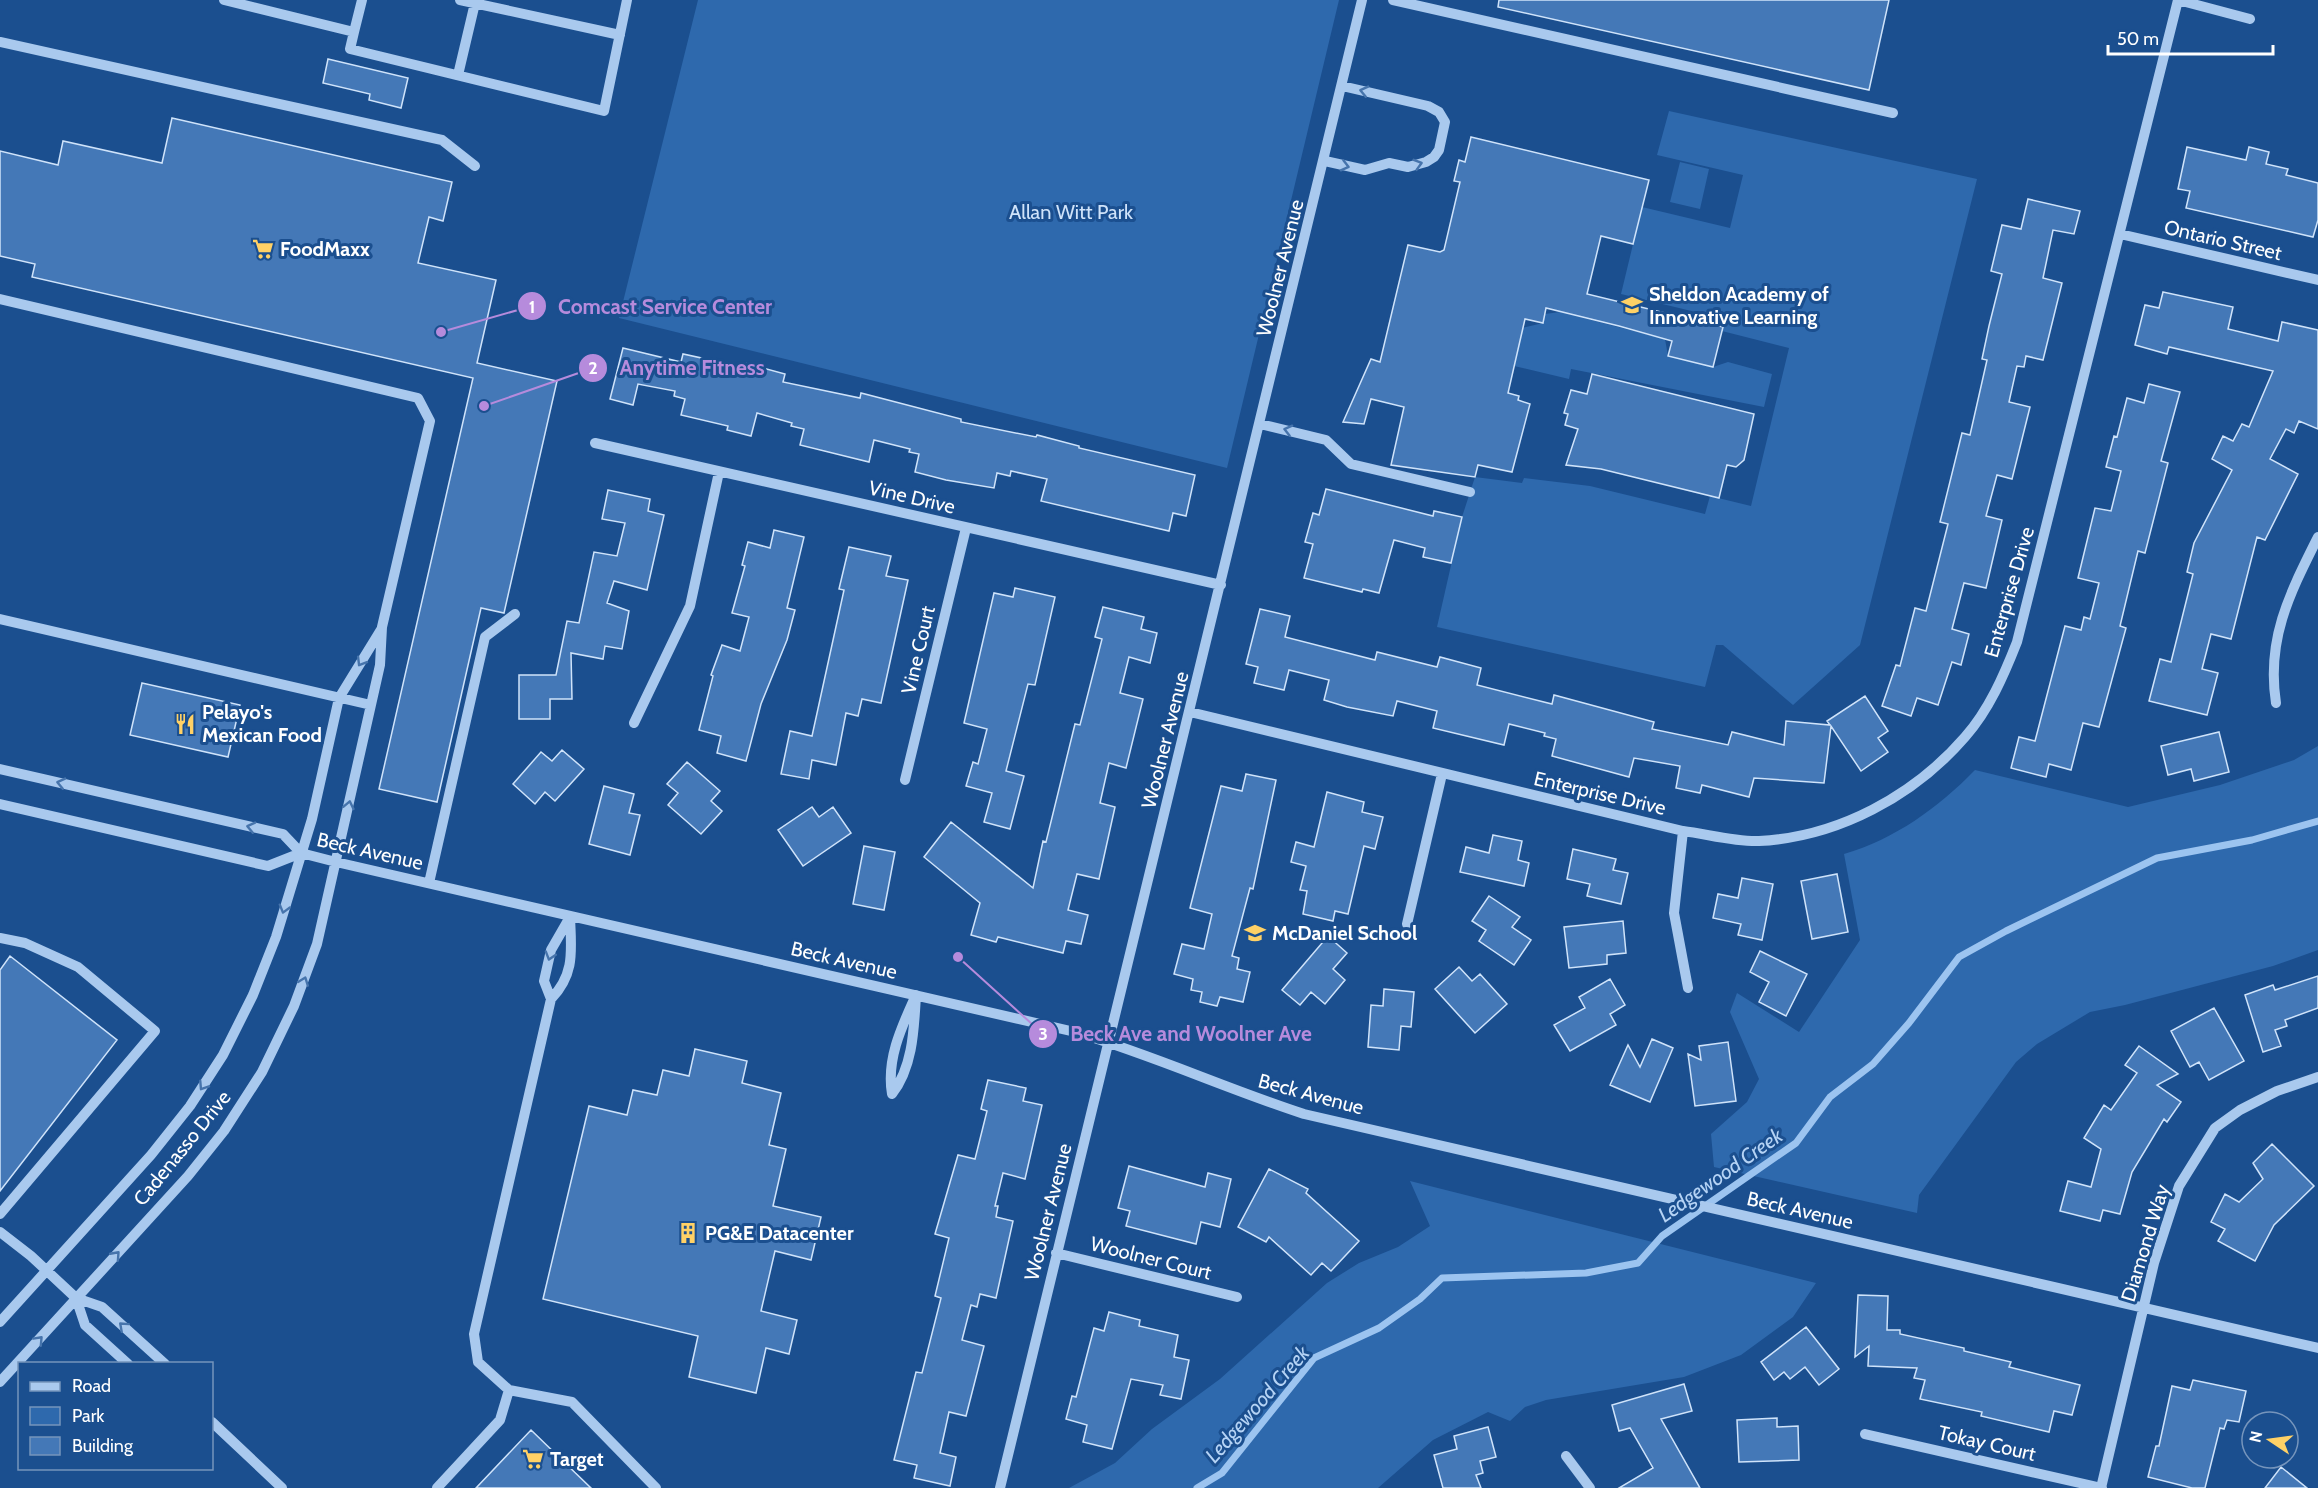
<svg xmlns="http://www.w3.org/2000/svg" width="2318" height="1488" viewBox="0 0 2318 1488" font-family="Cabin,sans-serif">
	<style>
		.green { fill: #2e69ad }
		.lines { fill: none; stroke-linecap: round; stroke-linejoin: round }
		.stream { stroke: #9cc4f0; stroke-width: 7 }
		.building { fill: #4478b7; stroke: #cfe3fa; stroke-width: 1.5 }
		.minor { stroke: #a9c9ee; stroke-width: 10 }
		.oneway { stroke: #4674ac }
		.labels { text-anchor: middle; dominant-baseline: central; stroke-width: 6; stroke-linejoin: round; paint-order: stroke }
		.park-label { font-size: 20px; fill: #cfe3fa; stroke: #1b4f8f }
		.street-label { font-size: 20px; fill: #fff; stroke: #1b4f8f }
		.poi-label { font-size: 20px; font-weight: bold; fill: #fff; stroke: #1b4f8f; text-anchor: start }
		.water-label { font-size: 21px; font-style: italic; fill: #b5d3f5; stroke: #1b4f8f }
		.leader { fill: none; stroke: #b68bdc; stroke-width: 2 }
		.callout-dot { fill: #b68bdc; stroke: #1b4f8f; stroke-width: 2 }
		.mark-label { font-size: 18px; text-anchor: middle; font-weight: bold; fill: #fff }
		.callout-label { font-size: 21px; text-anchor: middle; font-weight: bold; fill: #b68bdc; stroke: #1b4f8f; stroke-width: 6; stroke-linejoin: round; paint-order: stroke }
	</style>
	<rect width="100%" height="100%" fill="#1b4f8f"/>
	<path class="green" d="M698,0H1339L1227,468L619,318Z
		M1669,111L1977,179L1860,645L1793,705L1723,645H1716L1705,687L1437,627L1462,517L1475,477L1522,483L1524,478L1590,486L1705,514L1710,496L1751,506L1789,348L1722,331L1723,327L1708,323V315L1621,294L1642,207L1730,228L1743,175L1657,155Z
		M1680,162L1709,169L1700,209L1670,202Z
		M1560,312L1665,339L1668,356L1713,367L1728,362L1772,374L1764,407L1571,369L1569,379L1514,366L1522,328L1543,323L1545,314Z
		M2318,746V950L2273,966L2125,1005L2090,1012L2037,1044L2016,1062L1919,1195L1917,1213L1714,1167L1711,1134L1747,1102L1759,1079L1730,1012L1737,993L1799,1032L1860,940L1844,854C1895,839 1938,808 1975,770L2128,807L2220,785L2294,760Z
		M1410,1181L1816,1283L1793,1317L1741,1355L1684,1377L1546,1400L1525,1407L1510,1421L1488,1412L1433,1440L1378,1488H1069L1115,1463L1152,1429L1220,1379L1327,1283L1359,1263L1398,1247L1430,1226Z"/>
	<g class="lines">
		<path class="stream" d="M1197,1488L1222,1473L1314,1358L1379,1328L1420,1299L1442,1278L1586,1273L1638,1263L1662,1236L1796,1143L1830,1097L1873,1064L1909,1023L1959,957L2006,931L2157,858L2252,840L2318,821"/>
	</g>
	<path class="building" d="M1499,0H1889L1869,90L1498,7Z
		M328,59L408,78L401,108L369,100L370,94L323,83Z
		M172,118L452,182L443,221L429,217L418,263L496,280L477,363L557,381L504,613L481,608L437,802L379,789L473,378L32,277L35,264L0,256V151L58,165L63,141L162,163Z
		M1471,137L1649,180L1633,244L1601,236L1587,294L1723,327L1713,367L1668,356L1672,341L1619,326L1546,308L1543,323L1525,319L1508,393L1519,396L1518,400L1530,404L1512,472L1478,465L1475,477L1391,465L1404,407L1371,399L1364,424L1343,422L1371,359L1380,362L1408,245L1440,252L1444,250L1460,182L1454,181L1459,160L1465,162Z
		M2187,147L2246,160L2249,147L2269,152L2266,164L2288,169L2286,175L2318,183V220L2313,237L2186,208L2190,191L2178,189Z
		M2028,199L2080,211L2074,234L2053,230L2043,278L2062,283L2043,360L2026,356L2024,367L2017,366L2009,402L2030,407L2012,479L1997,475L1986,516L2002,520L1986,588L1964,583L1952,629L1969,634L1961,665L1952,662L1938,705L1917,698L1911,716L1882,706L1896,665L1900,666L1915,608L1926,611L1948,524L1940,522L1962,433L1970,435L1987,360L1982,359L1989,326L2002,274L1991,271L2002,225L2021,229Z
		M2163,292L2233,307L2228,329L2278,341L2282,322L2318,330V429L2299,421L2294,433L2286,429L2270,459L2298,474L2265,540L2257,537L2231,639L2211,634L2202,669L2218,673L2207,715L2149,701L2160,659L2171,662L2193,574L2187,572L2194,543L2232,470L2212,459L2223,436L2233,441L2242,424L2249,427L2273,371L2169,347L2167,354L2135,345L2145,305L2159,308Z
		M623,348L681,362L683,354L743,367L744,363L785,374L783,382L860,398L861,393L961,419V422L1036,437L1037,435L1079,446V448L1195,475L1186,516L1173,513L1169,531L1041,501L1047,479L1011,471L1010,476L997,473L994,488L946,480L915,472L919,454L909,452L910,449L874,440L869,462L800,445L804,429L791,426L792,423L757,413L751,436L727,430L728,426L681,415L685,399L674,396L675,391L638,384L633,405L610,399Z
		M1592,374L1754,414L1744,460L1736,467L1727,465L1719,498L1601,469L1566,465L1578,429L1565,425L1568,414L1564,413L1571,390L1587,394Z
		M2149,384L2180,392L2161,461L2168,463L2145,553L2138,551L2120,626L2126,628L2099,727L2083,723L2071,770L2049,764L2046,777L2011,768L2019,737L2035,741L2065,626L2081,630L2084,617L2090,619L2099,583L2078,578L2095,508L2111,511L2121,471L2106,467L2114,436L2117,437L2127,398L2144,403Z
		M1326,489L1433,516L1434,511L1462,517L1451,563L1423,557L1425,548L1394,540L1379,593L1363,589L1362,592L1304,578L1313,544L1305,542L1313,513L1319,515Z
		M608,490L650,499L648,511L664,515L647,590L614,581L607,603L629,611L622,649L605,646L603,659L571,653L572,699H550V719H519V675H556L567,621L579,623L594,552L617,556L625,523L602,519Z
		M774,530L804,537L787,608L795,610L787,640L761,704L746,761L717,753L721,736L699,730L713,676L711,675L722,645L740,651L749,617L732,613L745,566L742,565L748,542L770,548Z
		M849,547L891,556L886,576L908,580L881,703L862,699L858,716L846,713L836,765L812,760L809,779L781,774L790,731L812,736L844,590L839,589Z
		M1015,588L1055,597L1035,685L1028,684L1006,771L1024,776L1010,829L984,822L992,793L966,786L973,762L978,764L987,729L964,723L994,593L1013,597Z
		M1103,607L1144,617L1141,629L1157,633L1150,663L1129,657L1120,693L1143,699L1126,768L1109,763L1100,803L1115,807L1099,879L1077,874L1068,910L1088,915L1081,944L1066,941L1063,953L998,937L996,942L971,935L980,903L924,857L951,822L1033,888L1043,841L1046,842L1075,724L1080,725L1102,639L1095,637Z
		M1260,609L1290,616L1285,637L1375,660L1377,652L1437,667L1440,657L1481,668L1477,685L1552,704L1554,695L1654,722L1652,729L1728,745L1732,732L1784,745L1786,721L1830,725L1827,721L1865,696L1888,731L1878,738L1888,752L1861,771L1831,726L1824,783L1754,778L1749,797L1702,785L1700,793L1676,788L1680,766L1634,758L1629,777L1552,756L1556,739L1544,736L1545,733L1509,724L1504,745L1433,728L1437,711L1397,701L1393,716L1347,707L1324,700L1329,680L1289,670L1284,690L1254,683L1258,667L1246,664Z
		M142,683L240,705L228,757L130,735Z
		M2219,732L2229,772L2194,781L2191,769L2168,775L2161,746Z
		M562,750L584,769L555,801L545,792L535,804L513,784L541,752L552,761Z
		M687,762L720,791L711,801L722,811L701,834L668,805L678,793L667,784Z
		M1246,774L1276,780L1253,889L1250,888L1232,956L1239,958L1237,969L1250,972L1243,1002L1220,997L1217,1006L1200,1002L1202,992L1191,990L1193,979L1174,974L1182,944L1204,949L1212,914L1190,908L1221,786L1242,791Z
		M604,786L634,794L629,813L640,815L630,855L589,844Z
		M1327,792L1364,802L1362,812L1383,817L1375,849L1364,846L1348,914L1335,911L1333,921L1303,914L1307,891L1300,890L1306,866L1291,862L1296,842L1314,847Z
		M812,807L819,817L833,807L851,833L803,866L778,830Z
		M1493,835L1522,841L1518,860L1529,863L1524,886L1460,872L1466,847L1489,853Z
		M864,846L895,852L884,910L853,904Z
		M1573,849L1616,859L1613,870L1628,873L1621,904L1587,896L1590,884L1567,879Z
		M1837,874L1848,932L1812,939L1801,881Z
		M1742,878L1773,884L1762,940L1738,935L1741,924L1713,918L1718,894L1738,898Z
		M1489,896L1520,917L1512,927L1531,940L1514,965L1479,941L1486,930L1472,921Z
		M1623,921L1626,953L1607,955V964L1569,968L1564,927Z
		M1328,936L1347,953L1333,969L1345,980L1325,1004L1311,992L1300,1005L1282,990Z
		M1760,951L1807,974L1786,1016L1759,1002L1769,982L1750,972Z
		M10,956L117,1040L0,1191V970Z
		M1459,967L1472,981L1480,974L1507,1004L1475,1033L1435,989Z
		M2318,976V1008L2285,1020L2287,1026L2275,1030L2281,1046L2263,1052L2245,995L2273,985L2275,990Z
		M1610,979L1625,1005L1610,1014L1616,1025L1570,1051L1554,1025L1585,1008L1579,997Z
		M1384,989L1414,992L1411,1027L1401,1026L1399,1050L1368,1047L1371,1005L1383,1006Z
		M2214,1008L2244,1061L2209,1080L2199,1062L2190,1067L2171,1031Z
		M1652,1039L1673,1048L1650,1102L1610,1085L1628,1045L1640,1067Z
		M1728,1042L1736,1101L1695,1106L1688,1054L1701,1060L1699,1046Z
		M2139,1046L2178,1074L2157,1085L2181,1102L2167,1122L2164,1119L2132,1172L2120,1214L2103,1210L2100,1221L2060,1211L2068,1181L2091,1187L2101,1149L2084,1138L2104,1105L2111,1110L2137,1073L2125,1065Z
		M695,1049L747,1061L742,1083L781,1093L769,1145L786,1149L773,1206L821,1217L811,1260L775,1251L761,1311L797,1320L789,1354L766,1348L756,1393L689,1377L698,1336L543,1299L589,1106L627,1115L633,1090L657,1095L663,1070L689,1076Z
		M988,1080L1026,1088L1023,1101L1042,1105L1025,1179L1003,1173L995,1206H998L996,1217L1013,1221L996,1298L980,1294L977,1307L971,1305L962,1340L984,1346L966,1416L949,1412L940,1453L956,1457L950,1486L914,1478L917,1465L894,1460L916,1372L922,1373L941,1298L935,1296L949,1238L935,1234L958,1155L975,1159L987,1111L981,1109Z
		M2272,1144L2314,1186L2274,1225L2255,1261L2218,1241L2225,1229L2211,1222L2225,1194L2239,1202L2263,1179L2253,1163Z
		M1129,1166L1205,1187L1208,1173L1231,1179L1220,1227L1201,1222L1196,1244L1126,1226L1130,1211L1118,1208Z
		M1269,1169L1308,1189L1306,1193L1359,1241L1331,1271L1322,1263L1311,1275L1269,1237L1266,1242L1238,1227Z
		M1858,1295L1888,1296L1887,1330H1900V1334L1964,1348V1351L2011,1362L2009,1367L2080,1385L2072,1415L2054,1411L2049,1432L1981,1416L1982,1412L1920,1399L1925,1380L1914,1378L1917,1368L1868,1366L1869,1346L1855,1357Z
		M1109,1312L1140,1320L1139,1326L1178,1335L1174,1357L1189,1360L1181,1399L1160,1395L1163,1385L1131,1379L1112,1449L1083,1442L1087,1425L1066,1419L1072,1396L1076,1397L1094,1328L1104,1331Z
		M1806,1327L1839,1369L1819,1385L1805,1367L1790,1379L1784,1372L1774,1380L1761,1362Z
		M2193,1380L2246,1391L2239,1422L2227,1420L2224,1429L2220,1428L2205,1488H2192L2148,1477L2156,1446H2159L2172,1386L2190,1390Z
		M1684,1384L1692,1411L1661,1419L1700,1488H1619L1653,1468L1630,1428L1619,1431L1612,1405Z
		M1777,1418V1427L1798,1426L1799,1460L1739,1462L1737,1420Z
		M1488,1427L1496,1457L1480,1461L1483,1473L1476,1475L1481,1488H1443L1434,1455L1457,1449L1454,1436Z
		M531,1430L591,1488H476Z
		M2281,1467L2307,1488H2265Z"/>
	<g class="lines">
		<path class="minor" d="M224,0L354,32L362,0
			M460,0L620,35
			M1393,0L1893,113
			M2178,0L2250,19
			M354,32L350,49L604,111L627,0
			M0,42L442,140L475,166
			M458,75L475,3
			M1325,161L1365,170L1389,163L1408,167L1426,162L1434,157L1439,150L1445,122L1439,112L1428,106L1342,86
			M2120,234L2318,280
			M0,299L418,398L430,421L382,627L380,665L317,944L294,1006L262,1072L224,1131L188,1176L0,1382
			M1260,424L1326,440L1351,464L1470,492
			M595,443L1221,585
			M0,619L371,705
			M2276,703C2266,639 2290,593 2318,537
			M1190,712L1683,831C1707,834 1735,842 1759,841C1838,837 1914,796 1965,737C1989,710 2004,675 2017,642L2178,0
			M634,723L690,606L719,472
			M0,769L283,834L301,853L336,862L1075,1032C1153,1055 1227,1089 1304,1114L2318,1348
			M905,780L966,528
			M0,804L268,866L301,853
			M1683,831L1674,913L1688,988
			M429,883L485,637L515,614
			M570,916C571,949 576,973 551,999L474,1334L478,1362L509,1390L572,1402L656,1488
			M1407,924L1442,774
			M0,938L25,943L78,967L155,1031L0,1214
			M916,995C914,1029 913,1067 892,1094C886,1059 902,1026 916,995Z
			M551,999L544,981L551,950L570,917
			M0,1232L31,1256L76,1298L102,1307L165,1364
			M1056,1253L1237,1297
			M76,1298L85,1325L128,1364
			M0,1322L151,1155L190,1106L223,1055L253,995L276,937L312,819L339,698L382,628
			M212,1422L282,1488
			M1865,1434L2102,1488
			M1566,1456L1590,1488
			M437,1488L500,1420L509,1390
			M1000,1488L1362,0
			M2101,1488L2154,1263L2179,1186L2215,1128L2240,1110L2277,1091L2318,1077"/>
	</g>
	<defs><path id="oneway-chevron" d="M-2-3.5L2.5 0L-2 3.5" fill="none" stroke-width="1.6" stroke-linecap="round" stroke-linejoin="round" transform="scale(1.5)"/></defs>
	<g class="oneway">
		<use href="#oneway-chevron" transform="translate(1364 91) rotate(-167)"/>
		<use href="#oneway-chevron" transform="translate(1418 164) rotate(-16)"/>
		<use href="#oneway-chevron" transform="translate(1345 166) rotate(14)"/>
		<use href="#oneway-chevron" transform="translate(1288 430) rotate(-166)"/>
		<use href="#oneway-chevron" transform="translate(361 662) rotate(121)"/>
		<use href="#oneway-chevron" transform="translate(61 783) rotate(-167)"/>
		<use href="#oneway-chevron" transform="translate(349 805) rotate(-78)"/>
		<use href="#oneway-chevron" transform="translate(251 827) rotate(-167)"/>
		<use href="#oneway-chevron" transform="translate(284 909) rotate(106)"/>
		<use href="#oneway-chevron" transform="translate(550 956) rotate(107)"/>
		<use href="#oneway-chevron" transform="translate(304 981) rotate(-69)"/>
		<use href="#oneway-chevron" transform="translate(203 1086) rotate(123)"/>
		<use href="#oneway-chevron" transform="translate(116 1255) rotate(-48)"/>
		<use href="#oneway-chevron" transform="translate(123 1326) rotate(-138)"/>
		<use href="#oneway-chevron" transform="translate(39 1340) rotate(-47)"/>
	</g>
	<defs>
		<symbol id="supermarket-bare" viewBox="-9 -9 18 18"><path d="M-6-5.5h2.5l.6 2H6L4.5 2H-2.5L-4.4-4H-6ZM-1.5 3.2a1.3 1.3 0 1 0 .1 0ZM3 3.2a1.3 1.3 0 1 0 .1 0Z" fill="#ffd166" stroke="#1b4f8f" stroke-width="2.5" paint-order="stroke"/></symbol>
		<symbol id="school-bare" viewBox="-9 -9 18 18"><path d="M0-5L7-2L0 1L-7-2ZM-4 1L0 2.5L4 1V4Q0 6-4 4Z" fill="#ffd166" stroke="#1b4f8f" stroke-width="2.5" paint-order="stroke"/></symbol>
		<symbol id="restaurant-bare" viewBox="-9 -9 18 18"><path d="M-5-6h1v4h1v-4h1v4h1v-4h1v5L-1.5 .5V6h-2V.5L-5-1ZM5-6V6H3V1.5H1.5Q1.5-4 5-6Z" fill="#ffd166" stroke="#1b4f8f" stroke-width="2.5" paint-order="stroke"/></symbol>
		<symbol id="building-bare" viewBox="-9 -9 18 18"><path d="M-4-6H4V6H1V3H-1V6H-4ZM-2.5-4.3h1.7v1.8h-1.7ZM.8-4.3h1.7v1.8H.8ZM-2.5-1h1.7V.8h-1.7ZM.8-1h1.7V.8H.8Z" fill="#ffd166" stroke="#1b4f8f" stroke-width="2.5" paint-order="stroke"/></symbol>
	</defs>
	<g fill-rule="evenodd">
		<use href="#supermarket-bare" x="248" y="234" width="30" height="30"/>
		<use href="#school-bare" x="1617" y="290" width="30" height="30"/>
		<use href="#restaurant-bare" x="170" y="709" width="30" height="30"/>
		<use href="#school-bare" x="1240" y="918" width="30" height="30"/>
		<use href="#building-bare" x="673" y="1218" width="30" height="30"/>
		<use href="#supermarket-bare" x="518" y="1444" width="30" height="30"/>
	</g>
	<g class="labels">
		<g class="park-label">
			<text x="1071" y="212">Allan Witt Park</text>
		</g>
		<g class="street-label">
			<text transform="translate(2223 240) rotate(13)">Ontario Street</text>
			<text transform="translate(1280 268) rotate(-76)">Woolner Avenue</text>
			<text transform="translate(912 497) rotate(13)">Vine Drive</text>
			<text transform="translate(2009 592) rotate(-74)">Enterprise Drive</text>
			<text transform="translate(918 650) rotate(-77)">Vine Court</text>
			<text transform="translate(1165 740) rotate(-76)">Woolner Avenue</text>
			<text transform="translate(1600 793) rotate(13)">Enterprise Drive</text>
			<text transform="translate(370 851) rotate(13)">Beck Avenue</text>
			<text transform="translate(844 960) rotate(13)">Beck Avenue</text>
			<text transform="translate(1311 1094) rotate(15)">Beck Avenue</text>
			<text transform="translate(182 1148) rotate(-51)">Cadenasso Drive</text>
			<text transform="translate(1800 1210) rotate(13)">Beck Avenue</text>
			<text transform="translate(1048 1212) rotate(-76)">Woolner Avenue</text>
			<text transform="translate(2145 1243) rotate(-73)">Diamond Way</text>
			<text transform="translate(1151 1258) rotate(14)">Woolner Court</text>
			<text transform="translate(1987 1443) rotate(13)">Tokay Court</text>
		</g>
		<g class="poi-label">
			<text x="280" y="249">FoodMaxx</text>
			<text x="1649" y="294">Sheldon Academy of<tspan x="1649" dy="23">Innovative Learning</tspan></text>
			<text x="202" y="712">Pelayo's<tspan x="202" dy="23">Mexican Food</tspan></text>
			<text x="1272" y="933">McDaniel School</text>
			<text x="705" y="1233">PG&amp;E Datacenter</text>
			<text x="550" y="1459">Target</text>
		</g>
		<g class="water-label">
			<text transform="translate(1720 1175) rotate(-35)">Ledgewood Creek</text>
			<text transform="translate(1257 1404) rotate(-49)">Ledgewood Creek</text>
		</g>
	</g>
	<path class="leader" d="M441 332L532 306M484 406L593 368M958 957L1043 1034"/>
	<g class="callout-dot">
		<circle cx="441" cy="332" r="6"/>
		<circle cx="484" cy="406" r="6"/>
		<circle cx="958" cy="957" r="6"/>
		<circle cx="532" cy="306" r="15"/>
		<circle cx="593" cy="368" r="15"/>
		<circle cx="1043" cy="1034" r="15"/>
	</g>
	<g class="mark-label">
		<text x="532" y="313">1</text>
		<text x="593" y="374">2</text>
		<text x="1043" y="1040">3</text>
	</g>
	<g class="callout-label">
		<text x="665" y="314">Comcast Service Center</text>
		<text x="692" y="375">Anytime Fitness</text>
		<text x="1191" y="1041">Beck Ave and Woolner Ave</text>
	</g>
	<rect x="18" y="1362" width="195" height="108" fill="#1b4f8f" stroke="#7695bc" stroke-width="1.5"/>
	<rect x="30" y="1382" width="30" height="9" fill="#a9c9ee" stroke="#7695bc" stroke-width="1.5"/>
	<text x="72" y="1392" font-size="18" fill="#ffffff">Road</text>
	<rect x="30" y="1407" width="30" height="18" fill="#2e69ad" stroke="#7695bc" stroke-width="1.5"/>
	<text x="72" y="1422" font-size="18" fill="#ffffff">Park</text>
	<rect x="30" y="1437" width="30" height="18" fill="#4478b7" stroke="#7695bc" stroke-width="1.5"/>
	<text x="72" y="1452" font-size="18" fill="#ffffff">Building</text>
	<g transform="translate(2270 1440) rotate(283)"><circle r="28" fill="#1b4f8f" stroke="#7695bc" stroke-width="1.5"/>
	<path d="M0-4.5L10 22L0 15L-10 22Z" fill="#ffd166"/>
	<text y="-9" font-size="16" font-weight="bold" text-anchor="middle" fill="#ffffff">N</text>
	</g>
	<path d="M2108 45v9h165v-9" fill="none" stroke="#ffffff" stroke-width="3"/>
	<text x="2117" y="45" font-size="18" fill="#ffffff" stroke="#1b4f8f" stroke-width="4.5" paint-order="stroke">50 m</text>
</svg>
